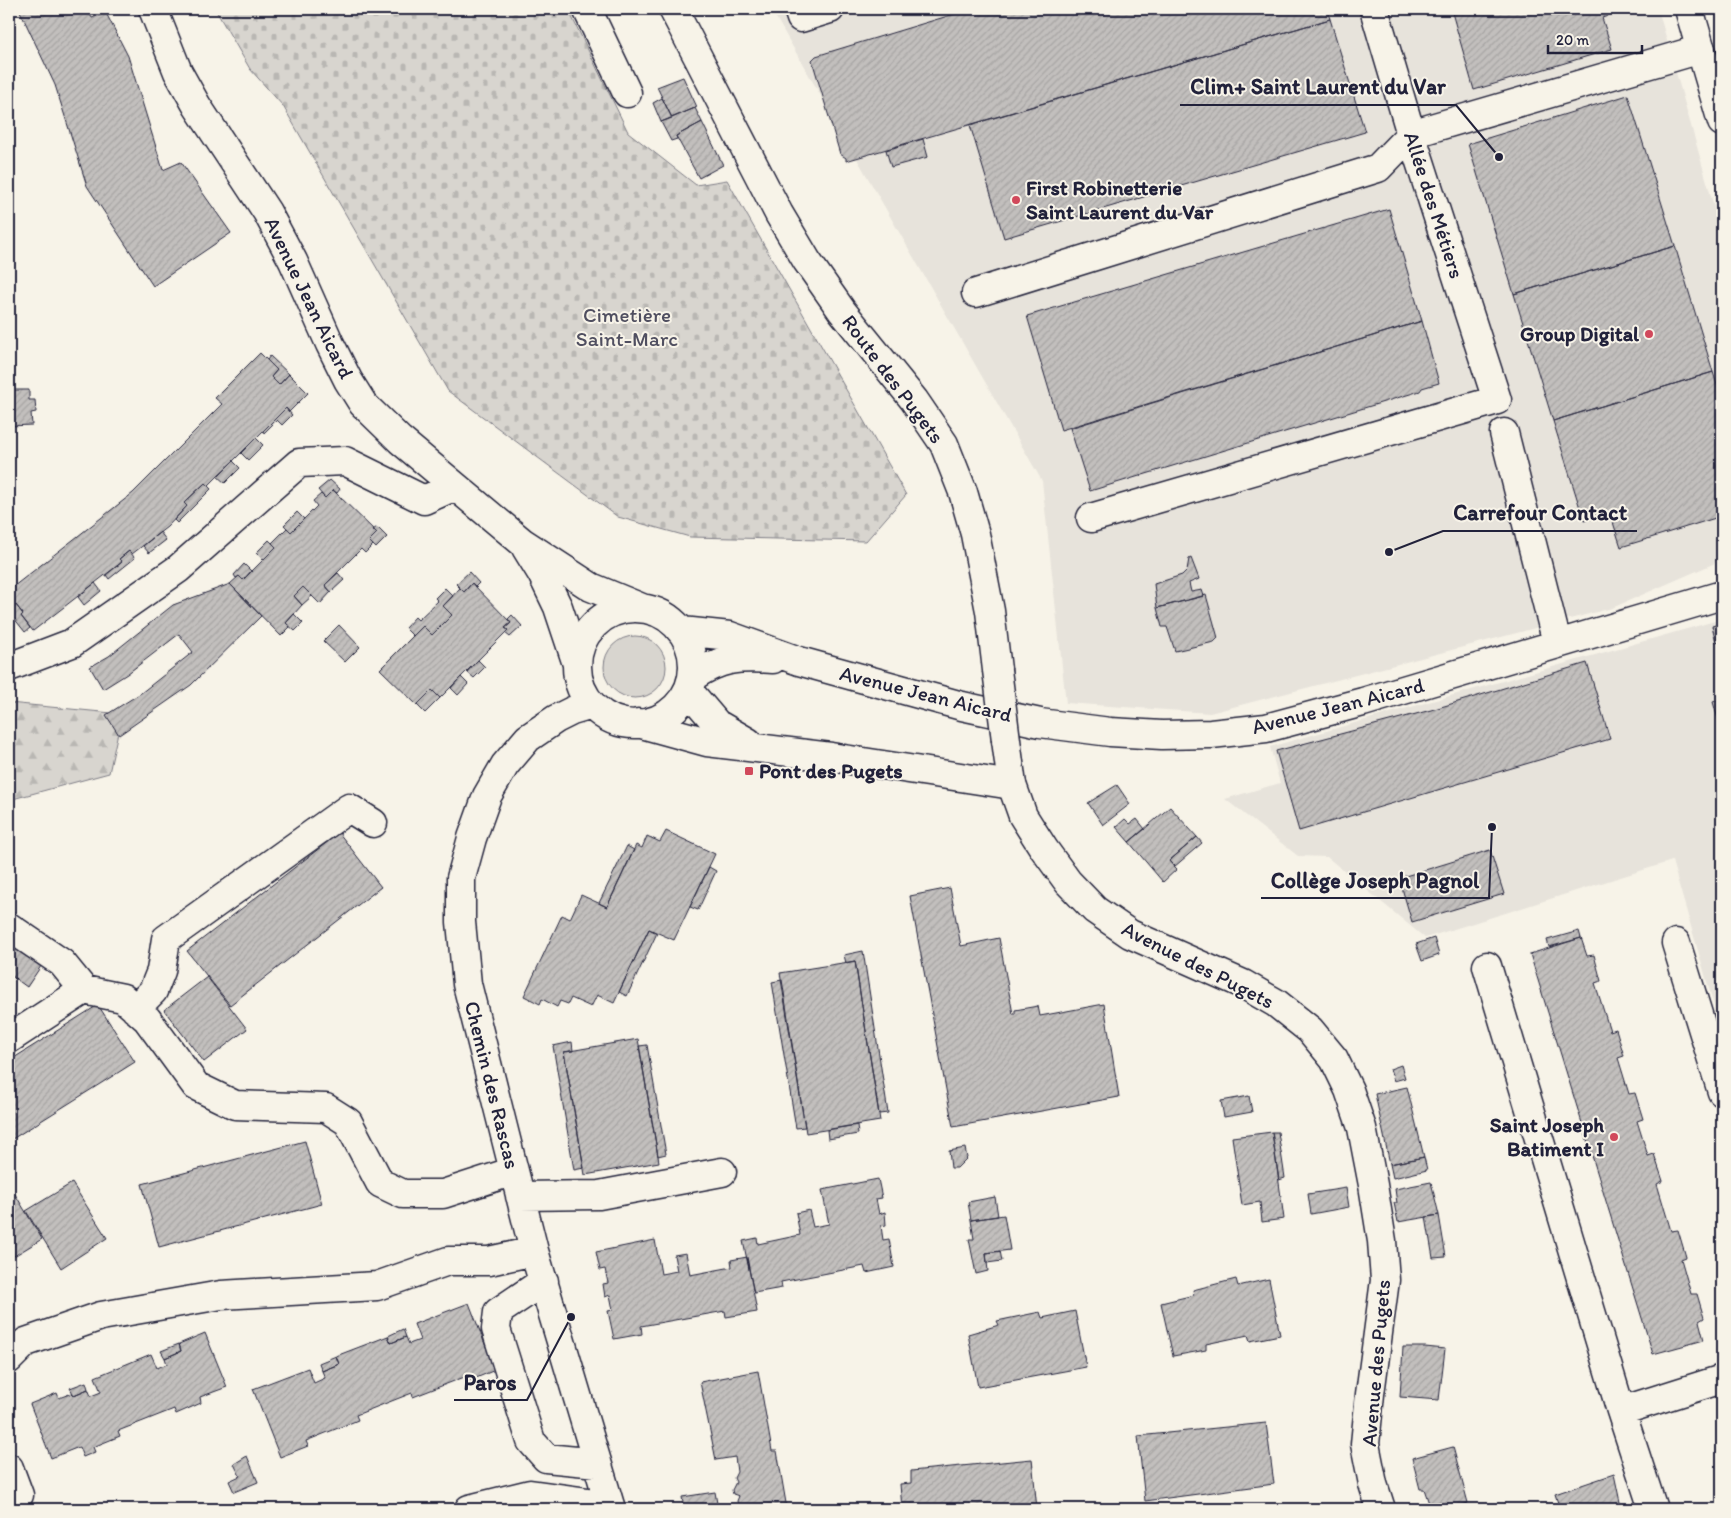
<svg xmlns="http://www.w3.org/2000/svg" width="1731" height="1518" font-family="Itim,sans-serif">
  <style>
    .built { fill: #e7e3db }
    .grass { fill: #d8d5cf; stroke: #7d7c85 }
    .forest { fill: url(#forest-firs); stroke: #7d7c85 }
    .cemetery { fill: url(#cemetery-stones); stroke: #7d7c85 }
    .building { fill: url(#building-hatch); stroke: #22223b }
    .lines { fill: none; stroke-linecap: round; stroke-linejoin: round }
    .minor-casing { stroke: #22223b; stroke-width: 31 }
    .major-casing { stroke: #22223b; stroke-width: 31 }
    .minor { stroke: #f7f3e8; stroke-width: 28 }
    .major { stroke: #f7f3e8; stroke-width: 28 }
    .major-bridge-casing { stroke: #22223b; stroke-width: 31; stroke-linecap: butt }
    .major-bridge { stroke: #f7f3e8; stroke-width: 28 }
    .poi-dot { fill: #d1495b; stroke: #f7f3e8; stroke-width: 2 }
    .labels { text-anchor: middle; stroke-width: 4; stroke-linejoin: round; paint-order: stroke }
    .poi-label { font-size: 21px; font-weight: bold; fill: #22223b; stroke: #f7f3e8; text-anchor: start }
    .street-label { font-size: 21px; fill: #22223b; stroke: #f7f3e8 }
    .park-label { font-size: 21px; fill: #504f60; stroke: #f7f3e8 }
    .leader { fill: none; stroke: #22223b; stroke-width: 2 }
    .callout-dot { fill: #22223b; stroke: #f7f3e8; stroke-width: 2 }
    .callout-label { font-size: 22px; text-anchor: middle; font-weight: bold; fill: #22223b; stroke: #f7f3e8; stroke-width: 4; stroke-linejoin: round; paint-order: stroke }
  </style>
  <defs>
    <pattern id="forest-firs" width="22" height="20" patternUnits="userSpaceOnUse" patternTransform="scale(1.25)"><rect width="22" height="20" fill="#d8d5cf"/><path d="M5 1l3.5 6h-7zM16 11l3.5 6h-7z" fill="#b9b7b3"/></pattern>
    <pattern id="cemetery-stones" width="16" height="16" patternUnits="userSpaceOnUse" patternTransform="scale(1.25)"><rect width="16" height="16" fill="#d8d5cf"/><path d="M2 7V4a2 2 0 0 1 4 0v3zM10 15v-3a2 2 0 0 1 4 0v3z" fill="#b9b7b3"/></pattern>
    <pattern id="building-hatch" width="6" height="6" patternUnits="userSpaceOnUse" patternTransform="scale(1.25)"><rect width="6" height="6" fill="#c2bfbd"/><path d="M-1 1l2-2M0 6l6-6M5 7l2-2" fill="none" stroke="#a6a4a3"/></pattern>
  </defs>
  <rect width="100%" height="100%" fill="#f7f3e8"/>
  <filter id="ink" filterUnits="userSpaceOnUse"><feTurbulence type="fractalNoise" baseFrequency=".02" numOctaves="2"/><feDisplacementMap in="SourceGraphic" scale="10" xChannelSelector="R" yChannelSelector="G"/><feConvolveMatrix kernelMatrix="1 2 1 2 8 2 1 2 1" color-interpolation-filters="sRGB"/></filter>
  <g filter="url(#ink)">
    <path class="built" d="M771,9h887l64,226v325l-110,48 -402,105 -144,-10 -24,-222z
      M1722,619v414l-50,-172 -247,77 -98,-81 -29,-1 -73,-57 55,-16 -10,-36z"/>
    <path class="grass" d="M604 667a31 31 0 1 1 62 0a31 31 0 1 1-62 0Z"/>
    <path class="forest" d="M9,703l113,11 -13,59 -100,27z"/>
    <path class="cemetery" d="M215,9h353l60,123 68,53 31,-5 179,315 -40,46 -176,-4 -72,-20 -170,-126 -165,-285 -33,-37z"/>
    <path class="building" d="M19,9h68l5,9 14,-5 22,43 35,114 18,-8 50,71 -78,53 -66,-100 -32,-101z
      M971,9h356l3,10 -484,142v-3l-6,-4 -28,-94 4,-4z
      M1451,9h155l2,7 -6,2 10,31 -138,41z
      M1330,19l35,113 -361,106 -34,-113z
      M683,77l14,30 -25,11 -15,-31z
      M1628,95l47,151 -161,48 -46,-150z
      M662,98l10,20 -11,4 -8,-19z
      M695,108l7,14 -26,14 1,3 -6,2 -10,-19z
      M702,122l21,43 -24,13 -23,-42z
      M923,139l5,18 -37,10 -5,-17z
      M1389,209l33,112 -361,109 -34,-114z
      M1675,246l38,126 -160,49 -39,-127z
      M1422,321l17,62 -17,5 -2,3 -330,100 -20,-63z
      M260,353l17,17 -6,7 8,8 10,-11 19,19 -19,19 -3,-4 -78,78 -3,-3 -21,20 3,3 -20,21 -35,27 -3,-3 -10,8 3,3 -89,69 -12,-15 2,-2 -7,-9 -2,2 -5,-6v-11l124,-97 89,-89 -7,-6z
      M270,356l19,18 -10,11 -8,-8 6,-7 -10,-10z
      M1713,372l9,29v115l-101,31 -11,-34 -26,8 -31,-100z
      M9,390h20v10h6l1,12 -5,1 1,12 -23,1z
      M286,408l6,7 -10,10 -5,-5 -13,13 -1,-2z
      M256,438l7,7 -15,15 -7,-7z
      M233,461l7,7 -15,15 -8,-7z
      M330,480l10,9 -3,4 -4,-3 -8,8 -7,-8z
      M205,483l6,6 -34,34 -3,-3 13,-14 -3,-3z
      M333,490l44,43 -8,8 4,4 -8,8 -4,-4 -36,36 6,7 -11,12 -17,-17 -9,9 8,9 -16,18 4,4 -9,9 -51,-52 9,-8 4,4 33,-33 -4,-4 15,-15 4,4 26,-26 -4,-5 8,-7 4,4z
      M297,512l7,7 -13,13 -7,-7z
      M377,527l10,10 -11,11 -7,-7 8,-8 -4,-3z
      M160,532l6,8 -17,13 -6,-7z
      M269,540l7,7 -13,13 -7,-7z
      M129,551l6,7 -26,21 -3,-4 16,-13 -3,-3z
      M1191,558l8,21 -10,4 2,9 11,-2 2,6 -47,12 -3,-24 28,-9 5,-5 2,-11z
      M244,564l7,7 -8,9 -4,-4 -3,2 -2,-3z
      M469,572l10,11 -4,4 -3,-4 -8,9 -8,-8z
      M338,573l6,7 -13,12 -6,-7z
      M95,583l6,8 -17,14 -6,-8z
      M472,583l39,40 -6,5 3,2 -68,68 -8,-8 -15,15 -37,-36 43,-43 9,9 20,-20 -9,-9 17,-18 4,4z
      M230,584l31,32 -70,69 -72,50 -13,-20 35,-22 52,-41 -14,-18 -52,40 -24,15 -13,-22 19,-11 64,-51z
      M303,587l9,9 -10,9 -8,-9z
      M445,588l8,8 -10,10 9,9 -20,20 -9,-9 -10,10 -8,-8 10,-11 3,3 20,-19 -3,-3z
      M1206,595l12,43 -4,4 -39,9 -8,-24h-5l-5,-19z
      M16,605l7,9 -2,2 9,12 -5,4 -16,-20z
      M294,614l9,9 -8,8 -9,-8z
      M512,615l10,11 -12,11 -5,-4 3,-3 -3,-2 6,-5 -3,-4z
      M1722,623v17l-6,2 -4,-16z
      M339,625l21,22 -15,15 -22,-21z
      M478,660l7,7 -11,11 -7,-6z
      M1587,663l23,76 -311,92 -23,-80 155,-41z
      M461,677l7,7 -10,11 -7,-7z
      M432,690l8,8 -15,15 -8,-8z
      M1722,699v34l-9,-31z
      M1117,785l13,19 -27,21 -15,-22z
      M1170,807l27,30 -28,24 8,8 -14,13 -34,-40z
      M1125,819l5,5 7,-5 8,10 -16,13 -13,-15z
      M666,831l49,23 -41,86 -25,-11 -35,74 -17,-8 -6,12 -20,-9 -3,6 -8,-3 -3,6 -15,-8 -2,5 -16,-8 38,-81 8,4 11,-24 26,12 29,-62 6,3 5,-12 13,6z
      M339,833l42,54 -151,118 -43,-54z
      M1197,837l5,6 -28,24 -5,-6z
      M627,846l7,4 -27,57 -8,-4z
      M1490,850l14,44 -92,28 -13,-44z
      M709,867l7,4 -18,39 -8,-3z
      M950,888l11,58 38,-8 14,76h2v-4l23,-4 2,10 64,-12 15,93 -166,30 -43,-231z
      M649,929l8,4 -30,63 -8,-4z
      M1579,931l2,7 -32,9 -2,-7z
      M1434,938l5,17 -17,6 -6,-17z
      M1581,938l6,18 7,-1 7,26 -6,2 15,48 6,-2 8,27 -6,2 11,36 6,-1 8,26 -6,2 11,35 6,-2 9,27 -6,3 14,47 7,-1 8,27 -5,2 10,35h6l7,24 -5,3 5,19 -51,14 -123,-400z
      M9,944l32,22 -14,21 -18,-13z
      M863,951l25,162 -9,1 -24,-153 -9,2 -2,-8z
      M855,961l25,160 -74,12 -26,-160z
      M207,977l40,52 -43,33 -40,-52z
      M782,980l23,147 -9,1 -24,-146z
      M98,1005l37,57 -126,79v-80z
      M638,1039l21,123 -74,13 -21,-123z
      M572,1042l1,9 -9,1 20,116 -10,2 -21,-124z
      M647,1045l19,109 -8,2 -19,-110z
      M1401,1065l4,13 -11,3 -4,-12z
      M1407,1087l17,70 -34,7 -15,-70z
      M1249,1096l3,16 -28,5 -3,-16z
      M857,1125l1,9 -30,5 -1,-9z
      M1272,1132h6l7,46 -6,2z
      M1272,1132l12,87 -22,3 -2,-20 -18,3 -10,-68z
      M305,1141l17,63 -163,43 -17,-63z
      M965,1148l2,10 -10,10h-6l-2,-17z
      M1424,1157l3,13 -34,8 -3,-14z
      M878,1179l4,19 -6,1 3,15 6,-2 1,13 -5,1 2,14 6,-1 5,28 -28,6 -2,-7 -83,16 1,6 -28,5 -11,-52 14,-3 1,6 42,-9 -4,-22 13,-3 4,17 16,-3 -7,-34z
      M1431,1182l8,33 -41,7 -4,-19h3l-2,-14z
      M72,1183l35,55 -46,30 -35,-57z
      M9,1184l33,55 -33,20z
      M1346,1188l3,19 -38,7 -3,-20z
      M995,1197l3,19 -27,4 -3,-18z
      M1004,1215l6,35 -24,3 2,18 -12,3 -7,-35h5l-3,-19z
      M1439,1215l7,42 -13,1 -7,-41z
      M655,1240l6,34 16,-3 -3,-16 12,-2 4,22 42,-8 -1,-7 16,-3 10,55 -31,5 -1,-6 -84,15 1,8 -28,5 -6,-28 5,-1 -3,-15 -5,2 -2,-13 5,-1 -3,-14 -5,1 -4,-18z
      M1000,1251l2,10 -15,2 -1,-10z
      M1236,1279l2,7 31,-7 11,56 -30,6 -2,-6 -42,9v6l-33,6 -12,-53 33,-8 -1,-5z
      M469,1303l26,67 -26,11 -2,-5 -54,21 -1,-4 -56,22 2,5 -52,21 2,5 -28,11 -27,-68 55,-21 6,15 11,-5 -3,-7 17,-7 -3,-8 52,-20 3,7 15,-6 3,7 11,-4 -6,-16z
      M1075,1311l11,56 -108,20 -10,-53 31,-9 -2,-4 43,-9 2,6z
      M403,1329l3,8 -15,6 -3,-7z
      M205,1333l22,54 -27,10 1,6 -25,11 -2,-5 -56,22 2,5 -27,11 2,5 -12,5 -4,-10 -28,11 -21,-54 27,-11 2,5 13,-5 2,2 14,-6 3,7 10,-4 -6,-15 56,-23 6,14 10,-4 -2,-6 16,-7 -2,-7z
      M179,1344l2,7 -16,7 -4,-7z
      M1403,1347h22l20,2 -6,51 -39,-3z
      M336,1356l3,8 -17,7 -3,-8z
      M758,1371l14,80h5l10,58h-49h1l-2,-8 2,-5 -6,-2 -1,-4 4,-8 -2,-4 3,-6 -2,-15 -19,3 -16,-78z
      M86,1382l2,7 -14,6 -4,-7z
      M1266,1423l8,61 -129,17 -7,-65z
      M1453,1447l15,56 -19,6h-18l-7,-20h-4l-8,-31z
      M247,1456l11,26 -24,10 -5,-11 11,-5 -6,-12z
      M1032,1459l5,50h-135l-2,-25 11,-1v-12z
      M1614,1474l7,33 7,-1 1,3h-69l-5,-15z
      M715,1492l3,17h-34l-2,-12z"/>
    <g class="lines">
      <g class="minor-casing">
        <path id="minor" d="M153,9l25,63 19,34 70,106 26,49 37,83 18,36 15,24 37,36 122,102 69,45 51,21
          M587,9l40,84
          M798,9l3,9 29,-9
          M976,293l402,-125 33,-34 290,-85
          M1504,433l53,210
          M1091,518l406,-118 -86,-266 -37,-125
          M526,548l16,26 16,33 19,57
          M577 666a58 58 0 1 1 116 0a58 58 0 1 1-116 0Z
          M682,631l48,5 69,25 163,45 78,17 70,9 52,3 49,-1 55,-6 97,-26 359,-107
          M9,667l63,-24 106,-74 121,-106 46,-2 79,39 31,-14
          M692,677c30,-20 46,-20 81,-18
          M688,690l29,34 31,18
          M592,705l-20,6 -16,8 -28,19 -23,27 -18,31 -15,42 -11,40v44l6,62 47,187 20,80 77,258
          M638,723l69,19 124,15 181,28
          M9,927l53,36 22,27
          M1676,943l46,149
          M1487,966l134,445
          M135,1009l18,-18 8,-20 5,-32 183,-131 24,15
          M9,1039l75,-49 39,8 24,21 49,67 39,19 91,3 22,14 32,61 23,11h40l71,-23
          M520,1196l79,-1 123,-23
          M544,1281l-46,31 -2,17 35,112 15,17 51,5
          M9,1359l17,-17 75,-26 120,-21 156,-9 71,-25h41l45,-10
          M9,1468l10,27
          M469,1509l61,-15 80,11
          M1653,1509l-32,-98 101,-32"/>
      </g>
      <g class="major-casing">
        <path id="major" d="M673,9l106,205 28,47 35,50 72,89 30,44 19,48 12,42 15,77 7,59
          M1689,9l33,113
          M1006,740l6,45 11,31 21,33 24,33 27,28 35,24 113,50 33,19 34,27 24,29 15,31 13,38 11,57 9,56 3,39 -15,114 -5,50 8,40 8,25"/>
      </g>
      <use href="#minor" class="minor"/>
      <use href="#major" class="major"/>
      <g class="major-bridge-casing">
        <path id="major-bridge" d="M997,670l9,70"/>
      </g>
      <use href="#major-bridge" class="major-bridge"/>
    </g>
  </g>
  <g class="poi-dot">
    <circle cx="1016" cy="200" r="5"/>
    <circle cx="1649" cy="334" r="5"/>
    <rect x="744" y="766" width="10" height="10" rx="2.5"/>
    <circle cx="1614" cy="1137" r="5"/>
  </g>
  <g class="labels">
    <g class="poi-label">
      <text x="1026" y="195">First Robinetterie<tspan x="1026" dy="24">Saint Laurent du Var</tspan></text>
      <text x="1639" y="341" text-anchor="end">Group Digital</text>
      <text x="759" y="778">Pont des Pugets</text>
      <text x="1604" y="1132" text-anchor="end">Saint Joseph<tspan x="1604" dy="24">Batiment I</tspan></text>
    </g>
    <g class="street-label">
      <text transform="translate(1434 205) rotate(72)" y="7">Allée des Métiers</text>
      <text transform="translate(309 298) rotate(64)" y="7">Avenue Jean Aicard</text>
      <text transform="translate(893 379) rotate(53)" y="7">Route des Pugets</text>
      <text transform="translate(926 694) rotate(14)" y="7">Avenue Jean Aicard</text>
      <text transform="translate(1338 706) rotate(-14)" y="7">Avenue Jean Aicard</text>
      <text transform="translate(1198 965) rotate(27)" y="7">Avenue des Pugets</text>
      <text transform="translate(492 1085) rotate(76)" y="7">Chemin des Rascas</text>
      <text transform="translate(1376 1363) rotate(-85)" y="7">Avenue des Pugets</text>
    </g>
    <g class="park-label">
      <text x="627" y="322">Cimetière<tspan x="627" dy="24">Saint-Marc</tspan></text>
    </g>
  </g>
  <path class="leader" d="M1499 157L1456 105H1180M1389 552L1443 531H1637M1492 827L1489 898H1261M571 1317L527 1400H454"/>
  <g class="callout-dot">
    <circle cx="1499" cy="157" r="5"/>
    <circle cx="1389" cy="552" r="5"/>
    <circle cx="1492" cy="827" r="5"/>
    <circle cx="571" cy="1317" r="5"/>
  </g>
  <g class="callout-label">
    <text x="1318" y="94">Clim+ Saint Laurent du Var</text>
    <text x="1540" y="520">Carrefour Contact</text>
    <text x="1375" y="888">Collège Joseph Pagnol</text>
    <text x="490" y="1390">Paros</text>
  </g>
  <rect width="1731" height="1518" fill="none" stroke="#f7f3e8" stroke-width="30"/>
  <rect x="15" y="15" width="1701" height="1488" fill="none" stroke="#22223b" stroke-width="2" filter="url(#ink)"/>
  <path d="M1548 45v8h94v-8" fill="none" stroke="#22223b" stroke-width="2.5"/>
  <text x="1556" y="45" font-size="15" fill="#22223b" stroke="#f7f3e8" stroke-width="4" paint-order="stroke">20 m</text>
</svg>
